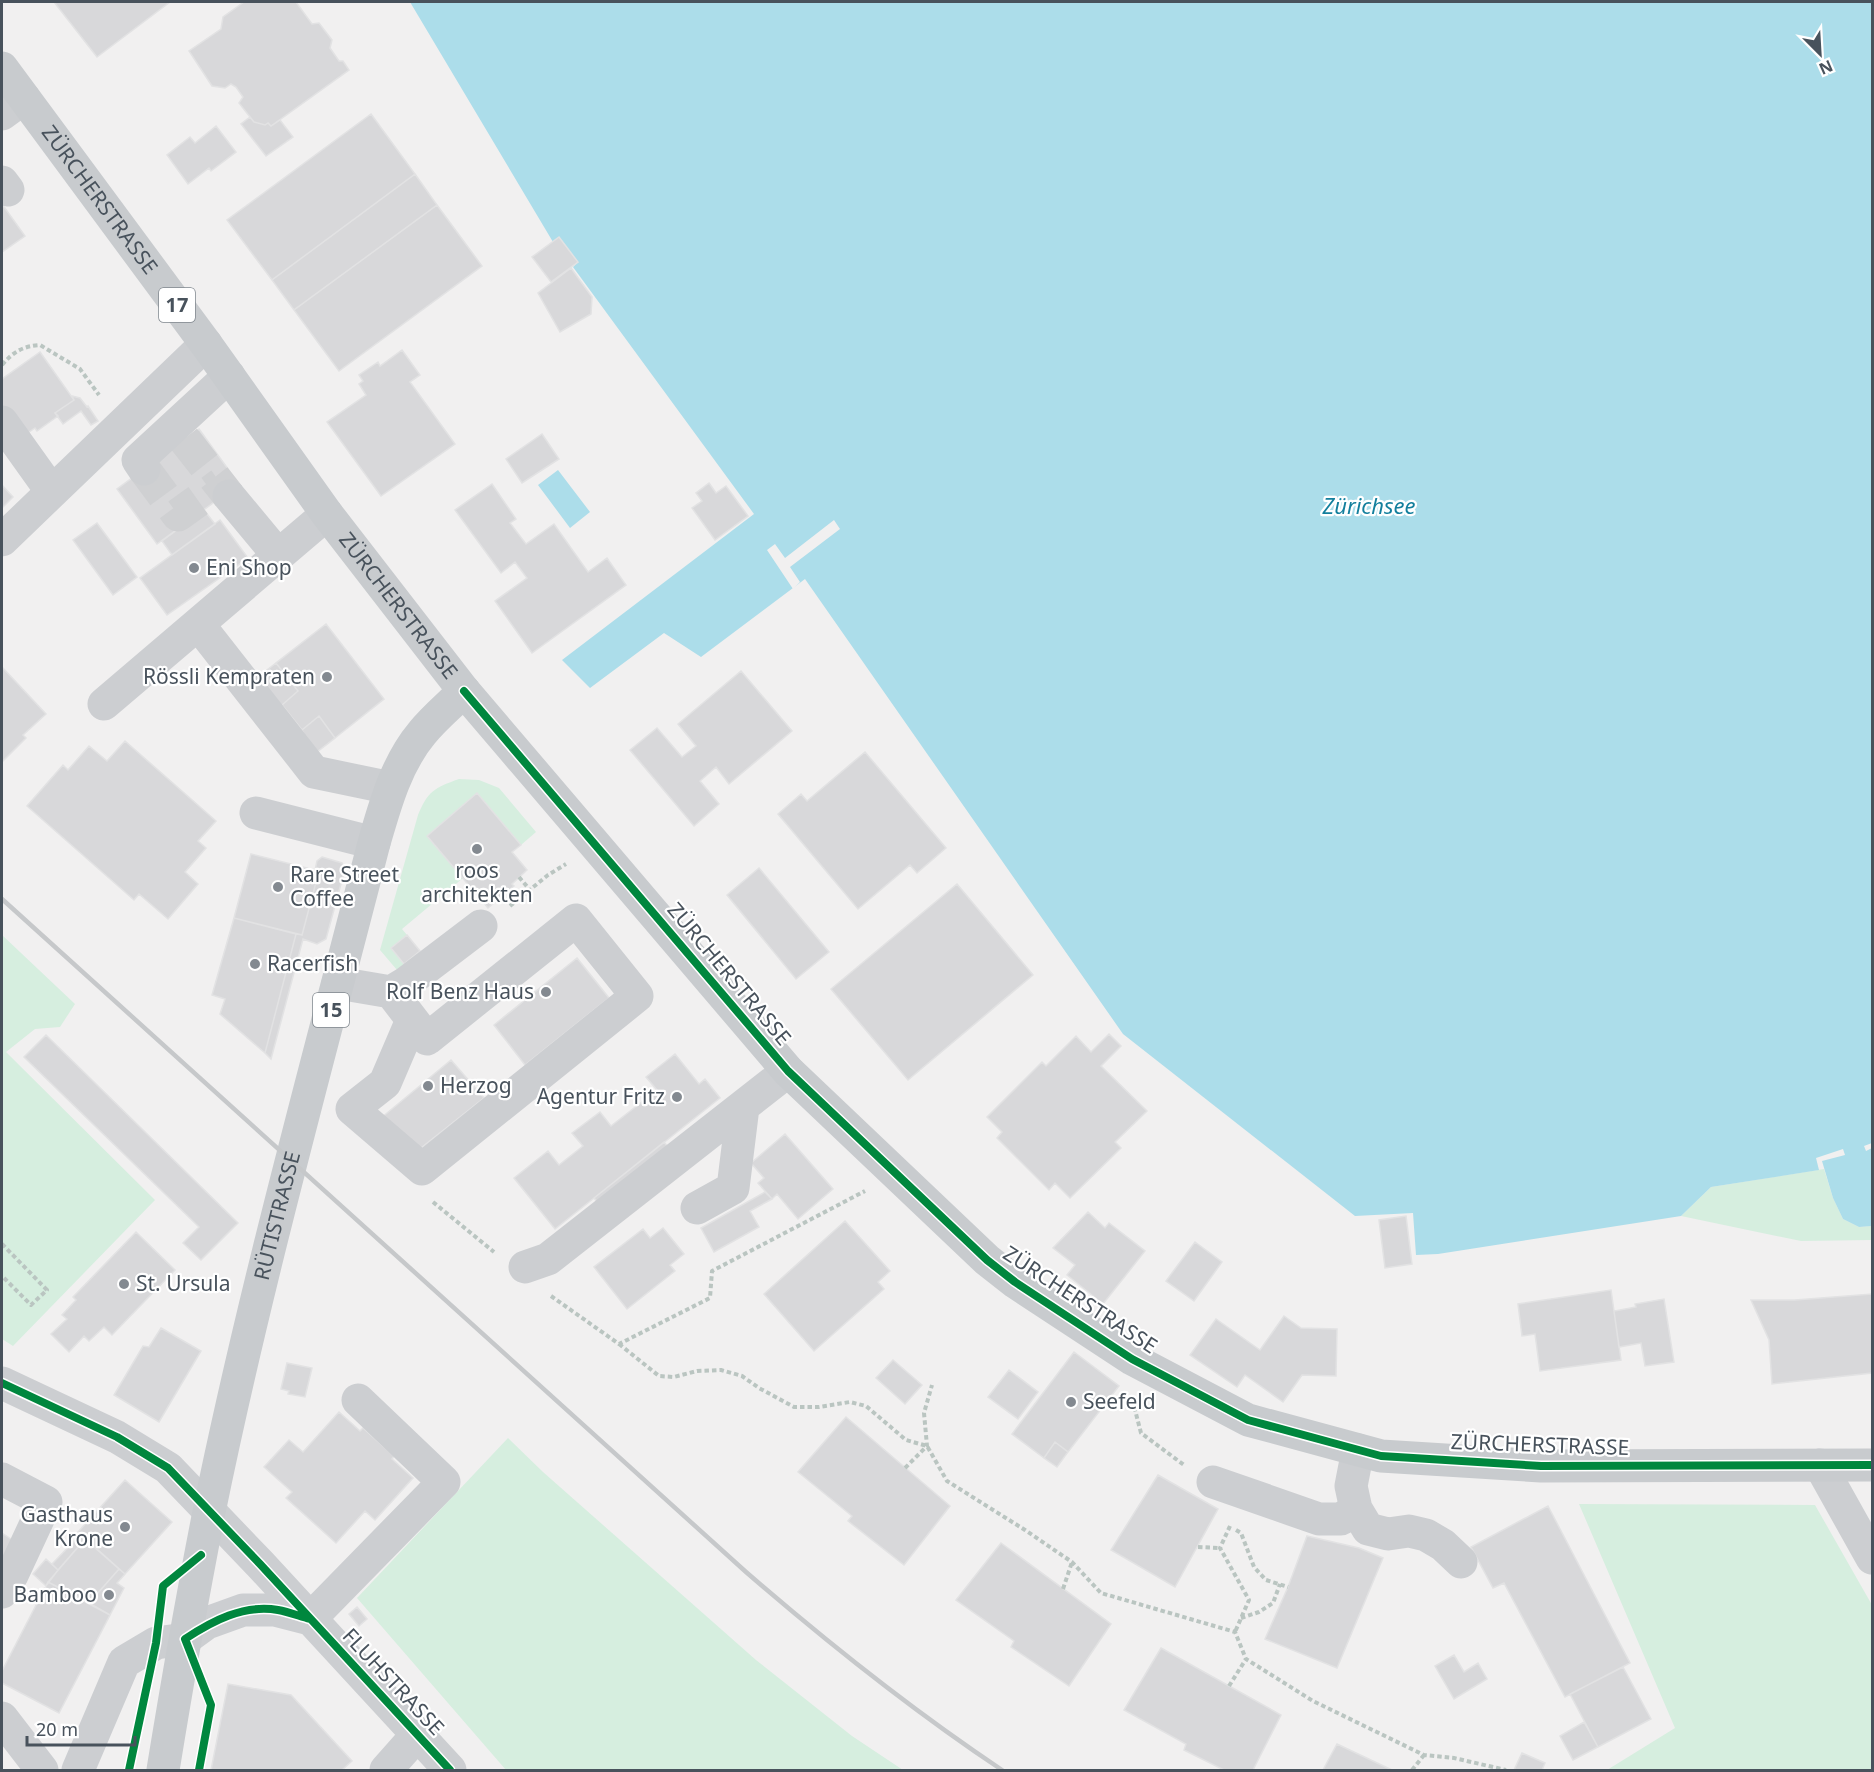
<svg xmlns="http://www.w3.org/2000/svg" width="1874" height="1772" font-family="'Noto Sans',sans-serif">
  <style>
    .green { fill: #d6eedf }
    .water { fill: #acddea }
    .pier { fill: #f1f0f0 }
    .building { fill: #d8d8da; stroke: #e2e2e3; stroke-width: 1.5 }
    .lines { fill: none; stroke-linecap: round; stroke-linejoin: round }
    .minor-tunnel { stroke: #cfd0d2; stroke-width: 33; stroke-dasharray: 33 16; stroke-linecap: butt }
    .path { stroke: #bac5c1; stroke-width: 4; stroke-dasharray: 4.5 3; stroke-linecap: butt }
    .minor { stroke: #ccced1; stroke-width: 33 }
    .major { stroke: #c8cbce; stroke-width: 33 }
    .rail { stroke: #c6c8ca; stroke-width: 4.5 }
    .cycleway-casing { stroke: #fff; stroke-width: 11 }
    .cycleway { stroke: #00873e; stroke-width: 8 }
    .poi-dot { fill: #838990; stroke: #fff; stroke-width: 2 }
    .labels { text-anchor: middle; stroke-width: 4.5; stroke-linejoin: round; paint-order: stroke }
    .shield { fill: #fff; stroke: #7f868d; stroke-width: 1.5 }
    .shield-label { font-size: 20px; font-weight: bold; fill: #48525c }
    .street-label { font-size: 21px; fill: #48525c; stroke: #fff }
    .poi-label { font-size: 21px; fill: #48525c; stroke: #fff; text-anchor: start }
    .water-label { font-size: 22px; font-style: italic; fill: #137f9d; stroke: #fff }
  </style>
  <rect width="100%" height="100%" fill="#f1f0f0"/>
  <path class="green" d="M459,779l20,1 20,8 37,44 -15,13 -44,-51 -14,84 -61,51 5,6 -16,13 13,16 -7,6 -17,-20 38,-135c10,-24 16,-27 41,-36z
    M2,935l73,69 -15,23 -25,2 -29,23 149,148 -142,146 -11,-7z
    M1824,1169l9,29 10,21 16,8 13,-1v14l-71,1 -120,-25 30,-29z
    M508,1438l35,34 213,188 96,76 51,34h-397l-149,-172z
    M1579,1504l236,1 57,100v165h-265l68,-42z"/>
  <path class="water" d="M410,2h1462v1141l-8,3 2,5 6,-3v78l-13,1 -16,-8 -10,-21 -11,-37 23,-6 -2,-6 -27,9 3,12 -108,17 -30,29 -243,38 -22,1 -3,-42 -58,3 -232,-182 -318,-455 -104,78 -37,-24 -74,55 -28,-28 192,-146 -181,-247 5,-5 -19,-24 -6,4z
    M558,470l32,42 -20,16 -32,-43z"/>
  <path class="pier" d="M834,520l6,9 -50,38 10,15 -7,7 -26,-39 8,-6 10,14z"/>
  <path class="building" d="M54,2h116l-73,55z
    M244,2h52l16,22 7,-1 13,17 -2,8 9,13h4l6,9 -78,56 -3,-3 -3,2 -11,-3 -15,-19 4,-6 -7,-10 -5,-3 -6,4 -13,-2 -23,-35 32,-22 2,-12z
    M371,114l44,60 -143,106 -45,-60z
    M250,117l4,5 11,3 3,-2 3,3 9,-6 13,17 -27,19 -25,-32z
    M216,126l20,26 -25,19 -2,-3 -21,16 -21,-29 23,-18 5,6z
    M415,174l22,31 -143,105 -22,-30z
    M2,204l23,32 -23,16z
    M437,205l45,61 -143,105 -45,-61z
    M559,237l19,25 -27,20 -19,-25z
    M571,268l21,29 -1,17 -31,18 -22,-39z
    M402,350l18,25 -10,7 45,62 -74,52 -54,-74 39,-27 -7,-11 4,-3 -4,-6 19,-13 2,4z
    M40,352l34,48 -19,13 3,3 -21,15 -2,-3 -9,6 -24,-21v-34z
    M72,396l8,2 7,9 1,-1 10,15 -7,4 -10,-14 -18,13 -8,-11 19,-13z
    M199,429l40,55 -82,60 -40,-55z
    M542,434l17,25 -37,24 -16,-24z
    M709,483l7,10 10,-7 22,30 -33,24 -23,-32 10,-7 -6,-8z
    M492,484l24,35 -6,4 16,21 28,-20 34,48 19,-14 19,27 -94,68 -37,-52 32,-23 -12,-16 -14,11 -46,-63z
    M2,485l11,12 -11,11z
    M204,510l11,14 -43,31 -10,-14z
    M220,520l28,38 -81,57 -27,-37z
    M97,523l40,54 -24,18 -40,-55z
    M326,624l58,75 -49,39 -16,-22 -17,14 -20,-25 16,-14 -22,-28z
    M276,663l22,28 -16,14 3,4 -5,4 -26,-33z
    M2,667l44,47 -23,21 3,3 -24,24z
    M741,671l51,60 -63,53 -13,-17 -16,14 19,23 -25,22 -64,-76 27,-22 25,29 14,-11 -18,-22z
    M319,716l16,22 -22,17 -11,-25z
    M125,741l91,80 -18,20 8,7 -21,24 13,12 -30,35 -29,-25 -5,6 -107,-94 36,-41 5,5 21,-24 18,15z
    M865,752l81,96 -29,25 -7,-8 -52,44 -80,-95 23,-20 6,7z
    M477,793l44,52 -9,7 15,18 -15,14 2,2 -26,22 -61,-72z
    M251,854l68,17 -17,64 -68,-17z
    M322,857l20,6 3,6 -19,70 -9,5 -14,-5 -32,120 -6,-6 31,-119 6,1 17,-64 -4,-1 2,-9z
    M759,868l70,84 -33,27 -69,-84z
    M957,884l76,91 -125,105 -77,-91z
    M234,918l62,16 -31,119 -45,-39 5,-15 -13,-4z
    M407,935l13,16 -16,13 -13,-16z
    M577,958l32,40 -84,67 -31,-40z
    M1109,1034l12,12 -20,20 46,45 -32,31 6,6 -51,50 -15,-15 -6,7 -52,-52 5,-6 -15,-15 55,-55 4,4 30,-30 15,16z
    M46,1035l192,188 -37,37 -18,-17 16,-16 -175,-170z
    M675,1054l24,30 6,-5 15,19 -165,131 -41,-51 34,-27 11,14 24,-19 -11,-13 28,-21 11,14 46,-36 -11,-13z
    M451,1060l33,38 -72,57 -31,-37z
    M785,1134l48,55 -35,30 -21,-25 -5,5 -14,-16 6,-5 -13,-15z
    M664,1142l10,13 -70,55 -10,-12z
    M765,1192l7,7 -22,12 9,16 -45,25 -13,-24z
    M1088,1212l17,16 4,-5 36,28 -42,53 -36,-29 8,-10 -22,-17z
    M1406,1216l6,48 -27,4 -6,-48z
    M845,1221l45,50 -12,11 6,7 -70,62 -50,-57z
    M663,1228l21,26 -14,11 5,6 -48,38 -33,-42 49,-38 7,9z
    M136,1232l39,38 -63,65 -8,-8 -15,14 -5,-5 -15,16 -18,-18 16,-15 -5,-4 14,-15 -3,-3z
    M1195,1242l27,20 -28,39 -28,-20z
    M1611,1290l10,70 -81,11 -5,-37 -13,2 -4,-32z
    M1872,1294v79l-100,11 -3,-44 -18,-40h44z
    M1664,1299l10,63 -29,4 -4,-23 -22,4 -5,-36 22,-4 -1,-3z
    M1284,1316l17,12 36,1 -1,47 -34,-1 -19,27 -38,-27 -8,12 -47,-32 26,-36 44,31z
    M161,1328l40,23 -42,71 -45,-27 29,-49 6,1z
    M1074,1352l45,34 -51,66 -13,-10 -11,16 -32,-24z
    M893,1360l29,25 -17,19 -29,-26z
    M287,1363l25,5 -7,29 -17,-3 1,-3 -8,-2z
    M1009,1370l29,22 -20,27 -30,-22z
    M339,1412l21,19 3,-3 31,28 -2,3 21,19 -38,42 -10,-9 -29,32 -50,-45 6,-6 -28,-25 25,-27 14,12z
    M846,1417l104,89 -46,59 -56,-44 4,-5 -54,-44z
    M1055,1442l13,10 -11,15 -13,-9z
    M1158,1475l60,34 -43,78 -64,-37z
    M125,1480l47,42 -47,52 -47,-42z
    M1548,1506l82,157 -65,34 -61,-114 -11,5 -22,-41z
    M2,1533l15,10 -15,25z
    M80,1535l5,4 -27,31 -6,-6z
    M1307,1536l52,12 24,10 -46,110 -72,-29 23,-52z
    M85,1539l34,30 -30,34 -41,-21z
    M1001,1543l110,81 -42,62 -58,-39 3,-6 -58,-41z
    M46,1559l12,11 -12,16 -13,-12z
    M119,1569l6,5 -8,9 7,5 -14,27 -21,-12z
    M48,1582l62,33 -51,98 -57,-30v-12z
    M357,1607l10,12 -8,7 -10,-12z
    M1161,1648l120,67 -28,55h-29l-40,-20 2,-6 -62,-34z
    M1454,1655l10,17 14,-9 9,16 -33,20 -19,-33z
    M1623,1667l28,52 -53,28 -28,-53z
    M228,1684l63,11 61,66 -10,9h-131z
    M1584,1722l14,25 -25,13 -13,-24z
    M1337,1744l55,26h-69z
    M1522,1753l23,10 -3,7h-28z"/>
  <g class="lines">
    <path class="minor-tunnel" d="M184,439l45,57
      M144,469l34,46 43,-31"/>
    <path class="path" d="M2,365c11,-13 21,-19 38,-20l40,24 19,26
      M519,877l11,13
      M510,906l38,-31 18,-11
      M433,1202l61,50
      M2,1244l45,46 -16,15 -29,-29
      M551,1296l68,48 91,-46 2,-27 153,-80
      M619,1344l40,32 15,1 23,-6 24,-1 21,6 17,12 35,19h25l31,-5 16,4 40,34 21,6 20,35 78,49 47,32 29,31 134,39 11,27 67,42 111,54 30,3 52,12
      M1138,1401l-4,5 7,27 43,32
      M905,1468l22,-22 -3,-33 8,-28
      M1230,1526l-10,22 29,52 -14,32
      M1236,1530l5,3 13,34 12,13 22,7
      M1198,1547l22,1
      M1063,1589l9,-27
      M1241,1618l18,-6 14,-9 7,-19
      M1229,1686l17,-27
      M1412,1770l12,-15"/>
    <path class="minor" d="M2,114l22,-16
      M2,182l6,8
      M2,422l50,70
      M144,469l-6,-9 91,-84
      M229,496l49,59
      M2,540l204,-196
      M198,624l116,148 77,16
      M104,704l223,-190
      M256,813l118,30
      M338,983l53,9 15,-9 75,-57
      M391,992l36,47 149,-119 61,76 -215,173 -70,-60 33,-26 27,-63
      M697,1208l36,-20 10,-81
      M525,1267l23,-8 240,-188
      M2,1383l115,54 51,31 92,96 190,206
      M1358,1450l-7,36 5,23 12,20 20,5 21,-3 17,4 17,10 18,17
      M1820,1465l52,93
      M2,1479l44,23 -34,73 -10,17
      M1213,1482l106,37h22l15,-10
      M310,1619l134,-137 -86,-82
      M2,1718l40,52
      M78,1770l46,-108 32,-19 29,-4 22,-16 36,-13h32l35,9
      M386,1770l31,-35"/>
    <g class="major">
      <path id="s1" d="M2,68l204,276 121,170 137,177 324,380 199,189 28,22 117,77 116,61 133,36 160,10 331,-1"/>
      <path id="s2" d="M163,1770c14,-86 29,-172 46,-258 46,-225 108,-447 165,-669 11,-38 22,-79 48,-110 12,-15 28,-28 42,-42"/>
    </g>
    <path class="rail" d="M2,899l744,673c82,71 166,138 256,198"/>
    <g class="cycleway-casing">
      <path id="cycleway" d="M464,691l324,380 199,189 28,22 117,77 116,61 133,36 160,10 331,-1
        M2,1383l115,54 51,31 92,96 190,206
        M129,1770l27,-127 7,-57 38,-31
        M199,1770l12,-65 -26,-66c27,-18 59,-35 93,-29 11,2 21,6 32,9"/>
    </g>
    <use href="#cycleway" class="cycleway"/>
  </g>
  <g class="poi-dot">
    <circle cx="194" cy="568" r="6"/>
    <circle cx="327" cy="677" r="6"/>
    <circle cx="477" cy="849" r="6"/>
    <circle cx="278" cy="887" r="6"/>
    <circle cx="255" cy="964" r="6"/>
    <circle cx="546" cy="992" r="6"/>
    <circle cx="428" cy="1086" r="6"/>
    <circle cx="677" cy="1097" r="6"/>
    <circle cx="124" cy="1284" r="6"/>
    <circle cx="1071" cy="1402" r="6"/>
    <circle cx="125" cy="1527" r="6"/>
    <circle cx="109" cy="1595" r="6"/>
  </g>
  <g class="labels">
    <g class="shield">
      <rect x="159" y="288" width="36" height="34" rx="4.5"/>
      <rect x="313" y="993" width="36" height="34" rx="4.5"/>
    </g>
    <g class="shield-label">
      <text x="177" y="312">17</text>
      <text x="331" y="1017">15</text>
    </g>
    <g class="street-label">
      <text dy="7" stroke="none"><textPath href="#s1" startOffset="164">ZÜRCHERSTRASSE</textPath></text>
      <text dy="7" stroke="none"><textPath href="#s1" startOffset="668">ZÜRCHERSTRASSE</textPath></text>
      <text transform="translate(729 974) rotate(50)" y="7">ZÜRCHERSTRASSE</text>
      <text dy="7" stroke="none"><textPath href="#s2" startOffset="566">RÜTISTRASSE</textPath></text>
      <text transform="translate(1080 1300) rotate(33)" y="7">ZÜRCHERSTRASSE</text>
      <text transform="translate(1540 1445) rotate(2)" y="7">ZÜRCHERSTRASSE</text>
      <text transform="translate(393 1682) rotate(47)" y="7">FLUHSTRASSE</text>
    </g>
    <g class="poi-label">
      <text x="206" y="575">Eni Shop</text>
      <text x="315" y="684" text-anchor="end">Rössli Kempraten</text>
      <text x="477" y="878" text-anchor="middle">roos<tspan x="477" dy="24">architekten</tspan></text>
      <text x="290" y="882">Rare Street<tspan x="290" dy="24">Coffee</tspan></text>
      <text x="267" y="971">Racerfish</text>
      <text x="534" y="999" text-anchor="end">Rolf Benz Haus</text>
      <text x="440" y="1093">Herzog</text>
      <text x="665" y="1104" text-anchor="end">Agentur Fritz</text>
      <text x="136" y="1291">St. Ursula</text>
      <text x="1083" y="1409">Seefeld</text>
      <text x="113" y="1522" text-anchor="end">Gasthaus<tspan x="113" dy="24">Krone</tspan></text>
      <text x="97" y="1602" text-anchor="end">Bamboo</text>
    </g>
    <g class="water-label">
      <text x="1369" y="514">Zürichsee</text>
    </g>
  </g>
  <rect width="1874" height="1772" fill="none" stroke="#48525c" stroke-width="6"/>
  <g transform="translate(1820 54) rotate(156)" stroke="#ffffff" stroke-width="4.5" paint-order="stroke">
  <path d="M0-4.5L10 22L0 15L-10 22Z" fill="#48525c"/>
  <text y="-9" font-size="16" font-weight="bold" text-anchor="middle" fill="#48525c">N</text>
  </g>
  <path d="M27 1736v9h108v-9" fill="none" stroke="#48525c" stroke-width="3"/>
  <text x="36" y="1736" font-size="18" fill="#48525c" stroke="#ffffff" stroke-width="4.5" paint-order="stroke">20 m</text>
</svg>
